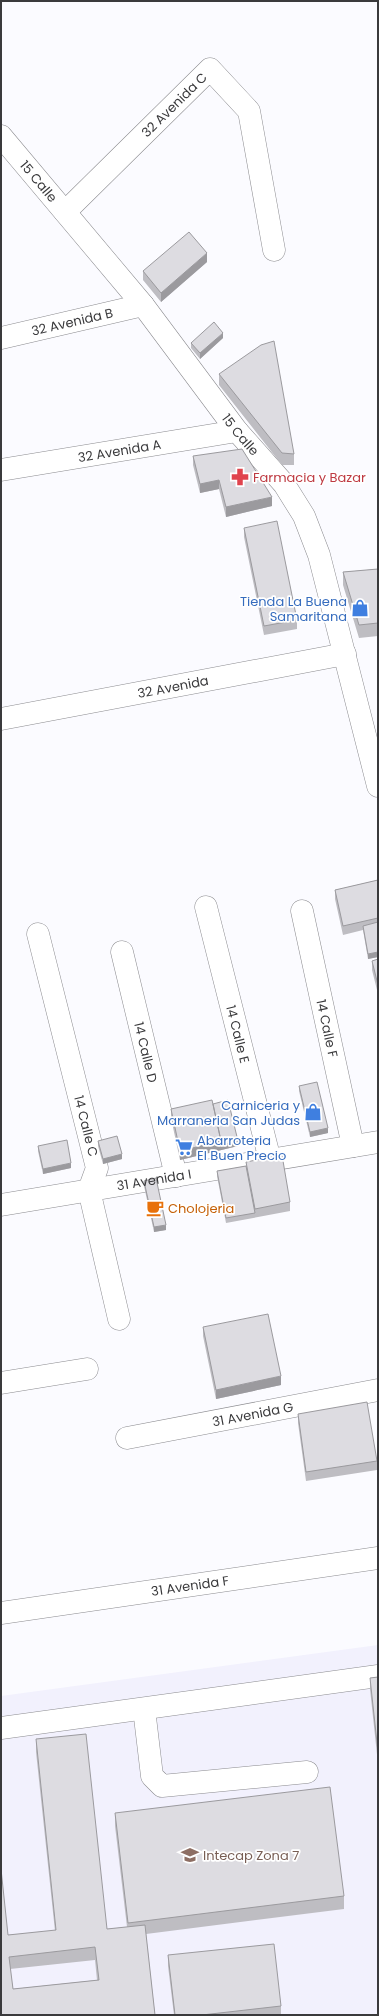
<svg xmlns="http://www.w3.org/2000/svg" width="379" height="2016" font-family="Poppins,sans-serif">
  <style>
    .built { fill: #f2f1fd }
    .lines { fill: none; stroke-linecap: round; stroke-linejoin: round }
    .minor-casing { stroke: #8b8b8f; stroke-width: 23 }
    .minor { stroke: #fff; stroke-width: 22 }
    .wall { fill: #bebdc2; fill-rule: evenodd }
    .shaded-wall { fill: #9b9a9e }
    .building { fill: #dddce1; stroke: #9b9a9e; fill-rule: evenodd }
    .labels { text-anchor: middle; stroke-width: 3.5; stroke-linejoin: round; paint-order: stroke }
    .street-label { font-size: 13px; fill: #3a3a3c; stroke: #fff }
    .health-label { font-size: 13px; fill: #be3a42; stroke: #fff; text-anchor: start }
    .shop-label { font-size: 13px; fill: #366cbe; stroke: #fff; text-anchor: end }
    .food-label { font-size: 13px; fill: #c56008; stroke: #fff; text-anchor: start }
    .education-label { font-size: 13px; fill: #785e54; stroke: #fff; text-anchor: start }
  </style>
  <rect width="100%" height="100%" fill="#fbfbff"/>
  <path class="built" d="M378,1645v370h-377v-319z"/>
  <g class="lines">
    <g class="minor-casing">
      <g id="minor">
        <path id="s1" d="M1,136l142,169 94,126 47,53 20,32 15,39 59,231"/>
        <path id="s2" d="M65,212l145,-143 39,42 25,139"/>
        <path id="s3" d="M1,338l142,-33"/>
        <path id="s4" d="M1,470l236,-39"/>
        <path id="s5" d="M1,719l344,-65"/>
        <path id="s6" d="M206,907l64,253"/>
        <path id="s7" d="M302,911l51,235"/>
        <path id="s8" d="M38,934l59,234 -8,22 30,129"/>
        <path id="s9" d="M122,952l54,224"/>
        <path id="s10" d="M1,1205l377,-63"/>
        <path d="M1,1383l86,-14"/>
        <path id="s11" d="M127,1438l251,-48"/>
        <path id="s12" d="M1,1613l377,-55"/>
        <path d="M144,1709l8,67 10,10 145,-14"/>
        <path d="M1,1728l377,-52"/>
      </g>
    </g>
    <use href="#minor" class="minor"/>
  </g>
  <path class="wall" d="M207,262l-46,40 -18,-22v-9z
    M223,338l-23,21 -9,-11v-5z
    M219,374l75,80v11h-12l-63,-80z
    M193,456l79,50 -46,11 -7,-28 -19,4 -7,-28z
    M244,528l53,92v9l-33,6 -20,-98z
    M378,569v67l-19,2 -16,-53v-13z
    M378,880v77l-10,2 -5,-29 -20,5 -8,-36v-9z
    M378,959v35l-6,-24v-9z
    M299,1086l29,47 -18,4 -11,-46z
    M213,1104l25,42 -58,14 -9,-42v-9z
    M98,1141l24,18 -19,5 -5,-18z
    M38,1146l33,22 -28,6 -5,-23z
    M246,1162l44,40v9l-64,12 -9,-47v-5l29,-5z
    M144,1181l22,49 -12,2 -10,-46z
    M203,1327l78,58 -65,14 -13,-63z
    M298,1414l79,47v9l-71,11 -8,-58z
    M378,1677v87l-8,-75v-11z
    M36,1739l71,190 20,-2 -12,-101v-13l229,83v13l-198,25 9,81h-154l7,-80 47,-4 -19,-179zM95,1960l2,20 -84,9 -3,-20z
    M168,1955l113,51v9h-107l-6,-49z"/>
  <path class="shaded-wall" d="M207,253v9l-46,40v-9z
    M223,333v5l-23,21v-6z
    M219,480v9l-19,4v-9z
    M272,497v9l-46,11v-10z
    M378,952v5l-10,2v-5z
    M328,1128v5l-18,4v-5z
    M221,1141h17v5l-58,14v-9z
    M122,1154v5l-19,5v-5z
    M71,1163v5l-28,6v-5z
    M166,1225v5l-12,2v-5z
    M281,1376v9l-65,14v-9z"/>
  <path class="building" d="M189,232l18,21 -46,40 -18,-22z
    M214,322l9,11 -23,20 -9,-10z
    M274,341l20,113 -12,-1 -63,-79 42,-29z
    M242,449l30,48 -46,10 -7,-27 -19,4 -7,-28z
    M277,521l20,99 -33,6 -20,-98z
    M378,569v54l-19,2 -16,-53z
    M378,880v38l-35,8 -8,-36z
    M378,922v30l-10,2 -5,-28z
    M378,959v26l-6,-24z
    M317,1082l11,46 -18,4 -11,-46z
    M212,1100l9,41 -41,10 -9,-42z
    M228,1100l10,41 -17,4v-4l-8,-37z
    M117,1136l5,18 -19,5 -5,-18z
    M67,1140l4,23 -28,6 -5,-23z
    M282,1155l8,47 -35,7 -9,-47z
    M246,1166l9,47 -29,5 -9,-47z
    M156,1178l10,47 -12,2 -10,-46z
    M268,1314l13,62 -65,14 -13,-63z
    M367,1402l10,59 -71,11 -8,-58z
    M378,1677v75l-8,-74z
    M86,1734l21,195 38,-4 10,90h-154v-146l7,66 48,-5 -20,-191zM95,1947l4,33 -86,9 -4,-32z
    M330,1787l14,109 -216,27 -13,-110z
    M274,1944l7,62 -79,9h-27l-7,-60z"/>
  <defs>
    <g id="pharmacy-bare" transform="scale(1.38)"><path d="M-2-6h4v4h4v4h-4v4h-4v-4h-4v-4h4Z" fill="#e0444e" stroke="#fff" stroke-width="2.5" paint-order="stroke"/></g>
    <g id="shop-bare" transform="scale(1.38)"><path d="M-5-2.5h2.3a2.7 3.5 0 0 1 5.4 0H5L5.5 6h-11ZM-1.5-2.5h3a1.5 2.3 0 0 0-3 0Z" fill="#3f7fe0" stroke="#fff" stroke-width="2.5" paint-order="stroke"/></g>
    <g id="supermarket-bare" transform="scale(1.38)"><path d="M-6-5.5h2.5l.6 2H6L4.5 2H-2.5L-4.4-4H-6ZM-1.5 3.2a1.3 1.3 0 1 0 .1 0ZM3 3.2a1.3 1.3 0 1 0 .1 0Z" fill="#3f7fe0" stroke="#fff" stroke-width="2.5" paint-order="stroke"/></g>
    <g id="cafe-bare" transform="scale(1.38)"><path d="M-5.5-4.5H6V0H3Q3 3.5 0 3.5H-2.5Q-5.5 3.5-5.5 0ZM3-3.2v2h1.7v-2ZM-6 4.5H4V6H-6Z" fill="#e8710a" stroke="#fff" stroke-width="2.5" paint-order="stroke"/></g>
    <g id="university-bare" transform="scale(1.38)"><path d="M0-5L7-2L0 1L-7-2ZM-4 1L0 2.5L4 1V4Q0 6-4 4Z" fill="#8d6e63" stroke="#fff" stroke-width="2.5" paint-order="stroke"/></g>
  </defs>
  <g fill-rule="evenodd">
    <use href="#pharmacy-bare" x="240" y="477"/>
    <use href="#shop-bare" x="360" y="608"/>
    <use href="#shop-bare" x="313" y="1112"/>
    <use href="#supermarket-bare" x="184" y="1147"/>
    <use href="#cafe-bare" x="155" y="1208"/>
    <use href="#university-bare" x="190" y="1855"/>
  </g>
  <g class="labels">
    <g class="street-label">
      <text dy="5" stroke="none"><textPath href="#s2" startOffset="153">32 Avenida C</textPath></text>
      <text dy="5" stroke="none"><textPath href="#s1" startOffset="59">15 Calle</textPath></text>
      <text dy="5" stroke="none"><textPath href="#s3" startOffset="73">32 Avenida B</textPath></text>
      <text dy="5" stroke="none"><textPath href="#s1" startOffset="383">15 Calle</textPath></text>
      <text dy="5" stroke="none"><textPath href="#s4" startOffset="120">32 Avenida A</textPath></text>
      <text dy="5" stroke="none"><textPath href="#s5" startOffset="175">32 Avenida</textPath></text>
      <text dy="5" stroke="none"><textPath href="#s7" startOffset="120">14 Calle F</textPath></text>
      <text dy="5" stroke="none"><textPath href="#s6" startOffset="131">14 Calle E</textPath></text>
      <text dy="5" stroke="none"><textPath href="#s9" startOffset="103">14 Calle D</textPath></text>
      <text dy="5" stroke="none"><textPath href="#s8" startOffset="198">14 Calle C</textPath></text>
      <text dy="5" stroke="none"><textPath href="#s10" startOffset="155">31 Avenida I</textPath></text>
      <text dy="5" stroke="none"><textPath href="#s11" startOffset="128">31 Avenida G</textPath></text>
      <text dy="5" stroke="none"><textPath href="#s12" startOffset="191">31 Avenida F</textPath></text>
    </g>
    <g class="health-label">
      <text x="253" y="482">Farmacia y Bazar</text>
    </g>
    <g class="shop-label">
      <text x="347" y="606">Tienda La Buena<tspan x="347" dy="15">Samaritana</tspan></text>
      <text x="300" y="1110">Carniceria y<tspan x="300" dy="15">Marraneria San Judas</tspan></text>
      <text x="197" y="1145" text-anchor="start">Abarroteria<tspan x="197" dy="15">El Buen Precio</tspan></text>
    </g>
    <g class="food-label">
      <text x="168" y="1213">Cholojeria</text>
    </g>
    <g class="education-label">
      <text x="203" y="1860">Intecap Zona 7</text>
    </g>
  </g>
  <rect width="379" height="2016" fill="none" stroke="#3a3a3c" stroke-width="4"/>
</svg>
